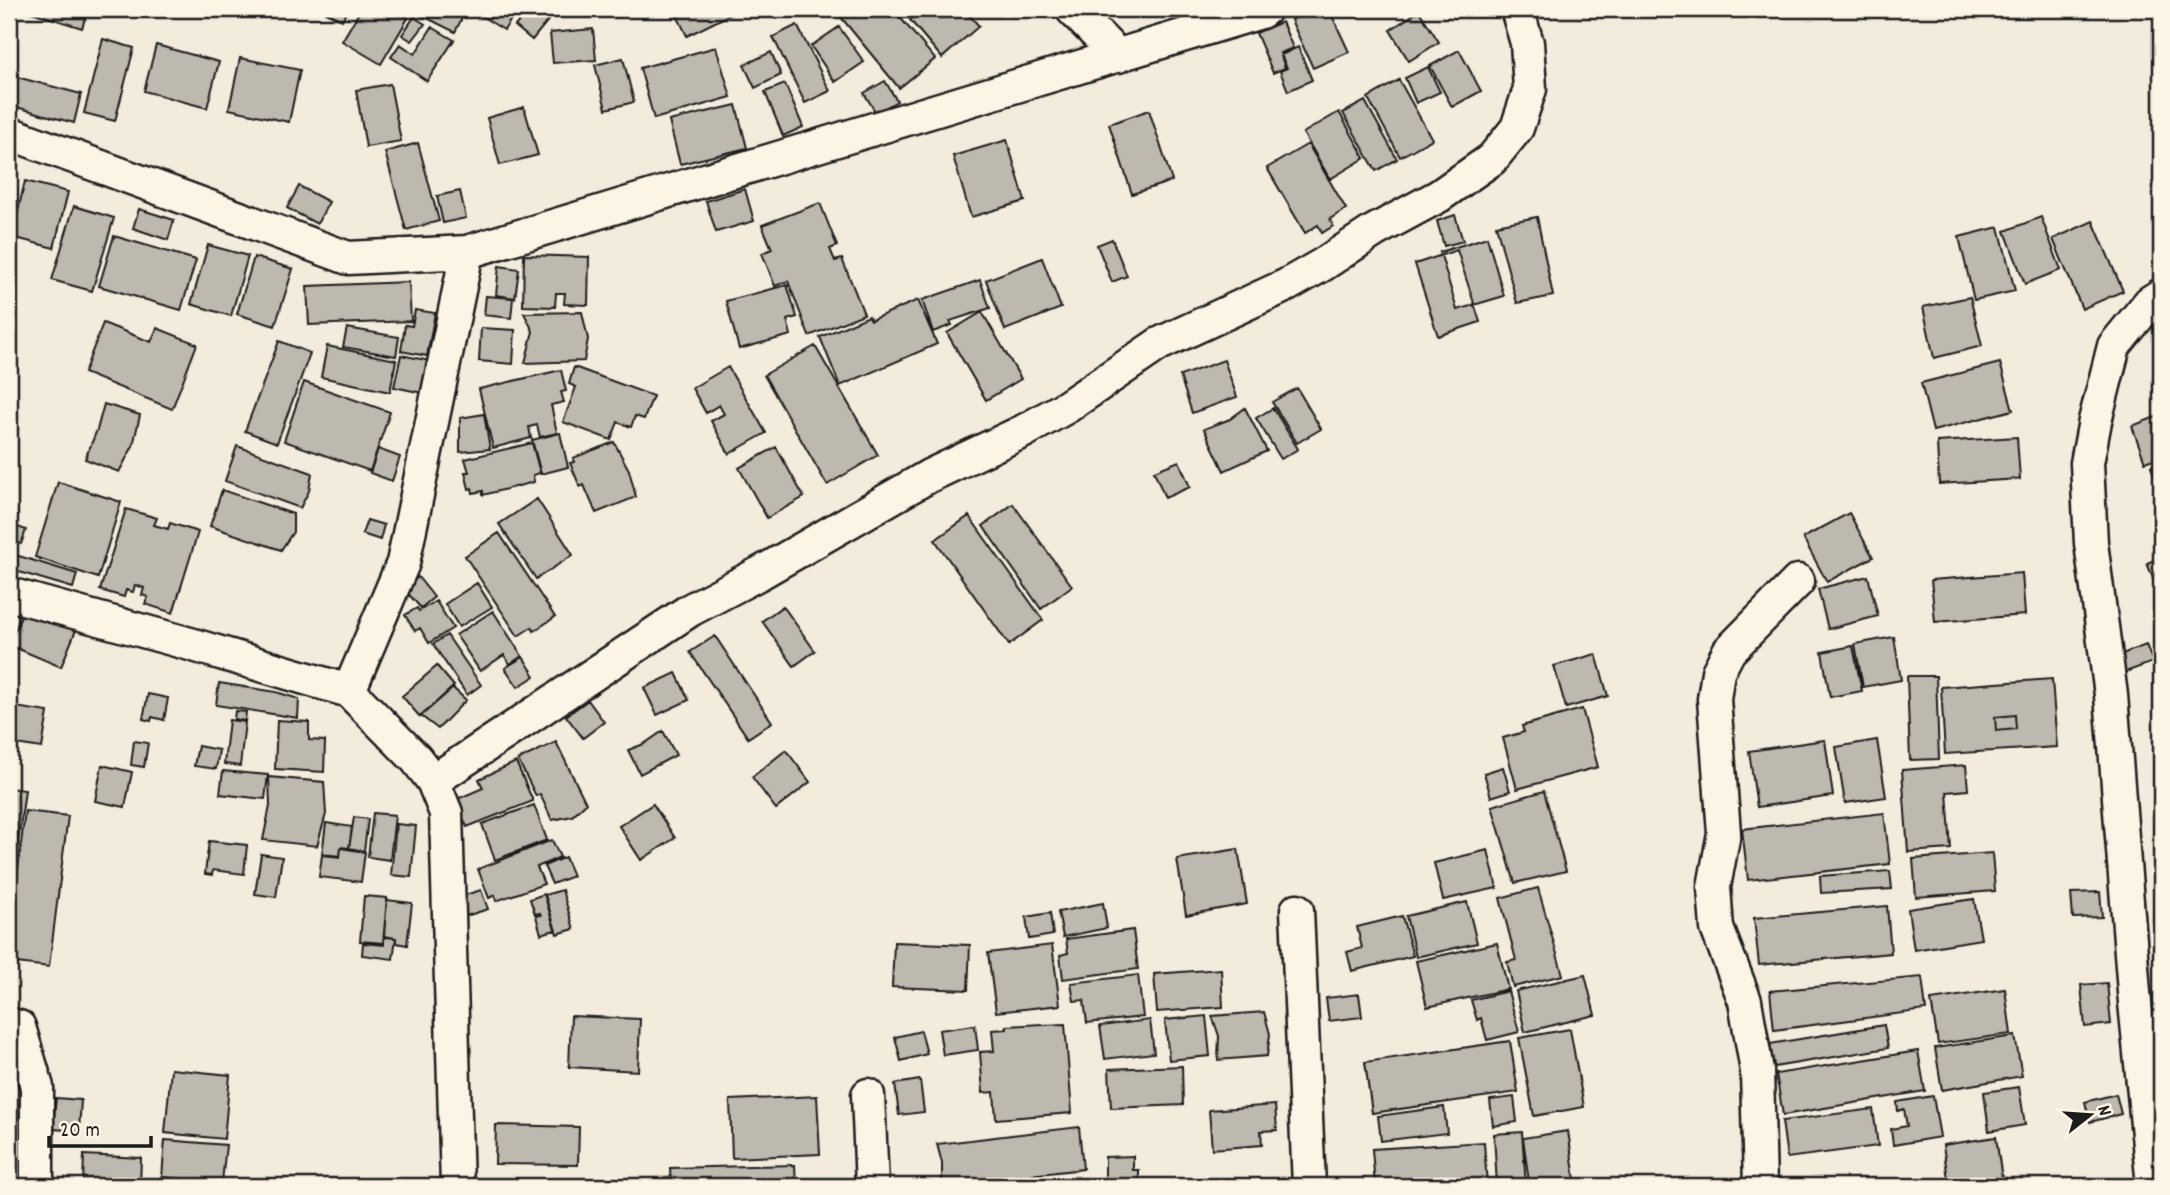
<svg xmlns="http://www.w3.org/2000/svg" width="2170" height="1195" font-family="Dekko,sans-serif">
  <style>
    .building { fill: #beb9ae; stroke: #1c1c1c; stroke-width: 2; fill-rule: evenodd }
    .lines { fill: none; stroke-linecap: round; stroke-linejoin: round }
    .minor-casing { stroke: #1c1c1c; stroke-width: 37 }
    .minor { stroke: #fcf5e5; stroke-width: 32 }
  </style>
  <rect width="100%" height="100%" fill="#f3ecdd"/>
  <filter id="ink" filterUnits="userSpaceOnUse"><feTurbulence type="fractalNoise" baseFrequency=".0143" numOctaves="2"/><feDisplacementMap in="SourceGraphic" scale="14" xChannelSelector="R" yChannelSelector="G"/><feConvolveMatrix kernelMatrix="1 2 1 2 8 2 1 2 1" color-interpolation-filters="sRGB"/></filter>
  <g filter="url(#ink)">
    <path class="building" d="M22,9h66l-6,19z
      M319,9h29l-6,11z
      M361,9h31l16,9 -27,46 -39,-23z
      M424,9h34l7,3 -10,20 -34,-17z
      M474,9h44l-14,21 -31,-19z
      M529,9h9l12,9 -18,22 -17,-14z
      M674,9h67l-54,27z
      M848,9h45l42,50 -36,29 -59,-72z
      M923,9h41l15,17 -37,32 -32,-38z
      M1315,9h14l20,43 -36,16 -22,-48z
      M1419,11l20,31 -30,19 -19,-31z
      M414,17l11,7 -13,17 -10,-6z
      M1282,22l11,26 -13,5 5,15 -12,5 -17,-40z
      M797,25l33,66 -25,12 -32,-66z
      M432,27l22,13 -27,41 -36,-24 9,-13 15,10z
      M839,27l25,35 -29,20 -24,-36z
      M593,29l3,31 -43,3 -3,-30z
      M103,39l31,9 -19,73 -31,-8z
      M156,45l63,17 -12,46 -63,-17z
      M716,47l15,50 -77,22 -14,-51z
      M1298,47l14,33 -24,11 -8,-20 7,-3 -6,-13z
      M1459,50l22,41 -29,16 -22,-41z
      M771,52l10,23 -26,13 -11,-23z
      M240,58l60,12 -11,52 -60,-13z
      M623,58l11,44 -28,7 -11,-44z
      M1428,67l12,25 -24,11 -11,-25z
      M9,75l72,19 -7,29 -65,-18z
      M1399,80l33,59 -32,18 -32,-59z
      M885,81l12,20 -21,12 -12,-20z
      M390,84l11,57 -35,6 -10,-57z
      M785,84l18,43 -20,9 -18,-44z
      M1365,101l32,58 -21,12 -33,-58z
      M736,105l11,43 -67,16 -11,-43z
      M524,107l14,48 -38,10 -13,-47z
      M1149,110l23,71 -40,13 -23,-70z
      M1339,112l26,46 -35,21 -27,-46z
      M1007,140l18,61 -54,16 -18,-61z
      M418,143l21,78 -33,9 -21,-78z
      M1308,144l38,65 -16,10 3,7 -11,7 -4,-8 -13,8 -38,-65z
      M25,181l43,11 -14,56 -42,-11z
      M299,186l30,16 -12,22 -30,-16z
      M745,189l9,32 -38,11 -10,-31z
      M460,191l6,27 -23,5 -6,-27z
      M820,203l17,43 -7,3 5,12 7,-2 22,55 -55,22 -21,-55 -13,5 -13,-33 10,-4 -10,-24z
      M74,206l40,12 -22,73 -40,-11z
      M139,209l35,11 -6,20 -35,-12z
      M1455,215l8,26 -19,5 -7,-25z
      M1537,217l16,79 -36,7 -21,-78z
      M2041,217l20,53 -36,14 -20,-53z
      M2093,221l30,70 -41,18 -29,-70z
      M1999,227l16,64 -41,9 -15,-63z
      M114,236l82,24 -15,50 -82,-24z
      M1487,237l17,59 -47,14 -17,-58z
      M1112,239l15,37 -15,6 -15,-37z
      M208,245l40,11 -17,60 -40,-12z
      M1457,250l23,72 -42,14 -23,-72z
      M524,255l65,2 -1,48 -24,-1 1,-11h-9l-1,14 -32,-1z
      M254,257l39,12 -18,57 -38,-12z
      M1042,258l19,50 -56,22 -19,-50z
      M499,266l20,3 -4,29 -19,-3z
      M980,280l10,28 -40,13 2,4 -19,7 -11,-32z
      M409,282l2,39 -102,4 -2,-39z
      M787,285l10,32 -10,3 4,15 -52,14 -13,-48z
      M486,296l27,2 -2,20 -27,-3z
      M1970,297l12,49 -48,12 -11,-51z
      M918,300l19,44 -97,42 -20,-49 49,-21 2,4z
      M415,310l20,3 -8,43 -26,-5 4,-26 7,1z
      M582,312l6,27 -4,22 -59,2 8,-32 -9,-18z
      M982,312l39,67 -35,21 -39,-67z
      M103,323l48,19 6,-14 40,16 -25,65 -88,-36z
      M347,328l52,9 -3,19 -53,-9z
      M481,328l34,2 -2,34 -34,-3z
      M279,341l31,12 -33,90 -32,-12z
      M327,346l69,14 -6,32 -69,-15z
      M815,346l63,109 -51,30 -63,-110z
      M401,355l29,6 -7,32 -29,-6z
      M1224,360l13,37 -45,16 -12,-37z
      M2000,363l13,47 -80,21 -12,-48z
      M574,367l79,29 -9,23 -9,-3 -4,11 -13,-5 -7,18 -48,-18 13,-35 -7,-3z
      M728,367l38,66 -37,21 -18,-33 13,-7 -5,-9 -13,8 -14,-25z
      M561,370l5,21 -5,1 3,10 -13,3 6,28 -17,4 -3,-12 -8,2 2,11 -38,10 -14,-59z
      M304,382l86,30 -20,59 -86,-30z
      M1297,388l24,41 -24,14 -25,-41z
      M104,404l36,11 -7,31 -14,26 -34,-13 12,-29z
      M1245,408l22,43 -43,20 -20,-42 26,-10z
      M1273,408l25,41 -17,10 -25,-41z
      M484,414l6,35 -30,3v-34z
      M2161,415v41l-16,6 -13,-36z
      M560,433l8,34 -27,7 -9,-34z
      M2017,437l3,42 -81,5 -2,-42z
      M614,442l15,28 7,27 -40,16 -12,-28 -4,2 -10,-24 4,-1 -1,-4z
      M532,443l8,30 -7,2 1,7 -51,13v-4l-10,2 -1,-5 -3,1 -4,-17h4l-4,-13z
      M237,446l75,27 -3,18 -9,17 -75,-27z
      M776,447l28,50 -37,21 -28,-50z
      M378,449l22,8 -8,24 -22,-8z
      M1179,461l11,26 -25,11 -11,-27z
      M2161,462v33l-10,-29z
      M58,482l63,20 -23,76 -63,-21z
      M222,490l71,24v18l-12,18 -71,-24z
      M537,499l36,56 -37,24 -37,-55z
      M1013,504l59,82 -31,23 -58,-83z
      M126,509l31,9 -3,7 14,4 2,-6 28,9 -25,81 -28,-9 3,-7 -6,-2 2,-7 -9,-3 -2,7 -7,-2 -2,7 -24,-7z
      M1849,513l24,44 -46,25 -24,-44z
      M969,516l74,104 -34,25 -74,-105z
      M367,520l17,5 -4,15 -18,-6z
      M10,524l16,6 -5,14 -12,-4z
      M499,533l56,84 -21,14 -2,-4 -14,9 -53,-80z
      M9,553l68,21 -4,14 -64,-19z
      M2161,557v42l-14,-36z
      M2022,573l3,42 -90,7 -4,-42z
      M1868,576l10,40 -50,13 -10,-40z
      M418,577l16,20 -13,11 -17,-19z
      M477,583l15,24 -33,20 -14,-23z
      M436,601l17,27 -24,15 -9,-15 -5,3 -10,-16 12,-7 2,3z
      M783,606l32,45 -21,15 -32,-45z
      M24,608l52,22 -15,37 -52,-22z
      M493,611l29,45 -12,8 -6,-9 -24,16 -24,-36z
      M447,635l34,50 -14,10 -34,-51z
      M715,636l57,86 -24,16 -58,-86z
      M1894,637l7,43 -38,7 -8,-43z
      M2146,645l7,17 -30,11 -6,-17z
      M1853,646l9,45 -32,6 -8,-45z
      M1596,654l12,42 -42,12 -12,-42z
      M523,657l12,19 -17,11 -13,-19z
      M437,666l17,20 -34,31 -18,-21z
      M676,673l13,27 -32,15 -13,-27z
      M1907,676h29l3,83 -29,1z
      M2052,679l5,68 -112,7 -4,-67zM2015,715l1,14 -20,2 -1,-14z
      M219,683l57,9 23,7 -1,19 -82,-13z
      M453,688l13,12 -28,29 -17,-13z
      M148,694l20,4 -4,22 -12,-3 -1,4 -8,-2z
      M588,700l16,22 -21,16 -17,-22z
      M9,706l39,6 -6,36 -33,-5z
      M1582,709l16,58 -81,22 -14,-51 21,-6 -2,-6z
      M235,711l11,1 -1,9 -11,-2z
      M2015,715l1,14 -20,2 -1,-14z
      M229,720l16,2 -5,44 -16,-2z
      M277,720l32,2v18l16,1 -1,31 -49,-3z
      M663,731l13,24 -36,19 -12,-24 16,-6z
      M1825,740l8,56 -76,11 -8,-56z
      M1877,740l9,57 -41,6 -9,-56z
      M134,741l14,2 -4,24 -13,-2z
      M556,742l30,61 -14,13 -20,4 -12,-26 -4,2 -18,-36z
      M198,746l21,4 -3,19 -22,-3z
      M786,750l24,32 -34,27 -24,-32z
      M516,762l17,39 -66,26 -12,-27 28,-12 -4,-9z
      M102,765l30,7 -7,35 -30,-6z
      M1966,765l2,25 -21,2 4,57 -43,3 -6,-82z
      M1503,767l7,24 -19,6 -7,-24z
      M223,771l45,4 -3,24 -45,-5z
      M269,777l55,5 2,32 -9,32 -54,-6 7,-34z
      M9,788l16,2 -13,99h-3z
      M1544,791l22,80 -51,12 -23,-77z
      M653,804l22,34 -34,22 -22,-34z
      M534,805l13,35 -52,20 -13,-36z
      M25,811l43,5 -19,151 -40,-5v-16z
      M373,813l22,2 -5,45 -22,-3z
      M1884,813l6,51 -142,16 -6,-51z
      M354,817l14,2 -4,32 -15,-3z
      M326,823l26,4 -3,21 -8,-1 -1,9 -18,-2z
      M396,824l20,2 -5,51 -20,-2z
      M552,840l8,17 -23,10 7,17 -48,17 -1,-6 -6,3 -11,-29z
      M209,841l38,4 -3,29 -31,-4 -1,5 -7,-1z
      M341,848l24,4 -4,30 -42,-5 3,-22 18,2z
      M1238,849l9,55 -61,11 -9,-56z
      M1488,850l9,38 -54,12 -9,-37z
      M1992,853l3,38 -79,6 -3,-38z
      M261,854l21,3 -6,40 -21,-3z
      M565,857l8,19 -21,8 -8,-18z
      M1890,871l2,18 -71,4 -1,-17z
      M1538,888l25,87 -50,12 -6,-25 9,-2 -16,-62z
      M481,890l7,19 -22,7 -7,-19z
      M562,890l12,39 -17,5 -12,-39z
      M2100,892l2,25 -29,1 -2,-25z
      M544,894l11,36 -14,4 -5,-18 5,-1 -1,-2 -5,1 -5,-15z
      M364,896l23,2 -4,45 -23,-2z
      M1974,899l7,40 -67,11 -6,-41z
      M387,900l25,3 -5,42 -11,-2v-5l-12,-2z
      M1467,902l10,41 -61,14 -10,-41z
      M1103,903l4,25 -44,9 -5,-25z
      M1887,906l4,47 -132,12 -5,-47z
      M1050,913l3,22 -24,4 -3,-22z
      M1402,916l11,40 -61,15 -5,-19 15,-4 -5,-21z
      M1133,930l5,39 -75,10 -3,-24 8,-2 -2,-14z
      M384,937l12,1 -3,21 -31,-4 1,-12 21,2z
      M894,942l76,3 -2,45 -76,-3z
      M1497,943l11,46 -81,18 -11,-46z
      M1052,945l8,60 -64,7 -8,-59z
      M1221,969l2,38 -66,5 -3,-38z
      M1138,975l5,42 -56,6 -3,-23 -10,1 -3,-18z
      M1585,975l10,40 -70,17 -9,-41z
      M1922,977l4,33 -152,20 -4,-39z
      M2107,983l4,41 -26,3 -4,-42z
      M2005,989l6,45 -73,10 -7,-44z
      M1508,991l11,41 -32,8 -6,-22 -4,2 -6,-20z
      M1359,994l3,23 -33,4 -3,-23z
      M1264,1012l6,22 -3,22 -49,4 1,-24 -7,-20z
      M571,1016l69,3 -2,52 -69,-4z
      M1206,1016l4,40 -41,4 -4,-40z
      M1150,1020l4,33 -49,6 -5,-33z
      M1042,1024l1,1 22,-1 7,89 -76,6 -2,-27 -11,1 -3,-41 14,-1 -2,-21 15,-1v-3z
      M975,1025l3,25 -35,5 -4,-25z
      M1884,1025l4,23 -114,19 -4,-23z
      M1570,1029l14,78 -50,9 -15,-78z
      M921,1031l6,23 -26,7 -6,-24z
      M2015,1036l7,40 -80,14 -7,-42z
      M1510,1041l8,51 -146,21 -7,-51z
      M1918,1051l7,40 -142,24 -7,-41z
      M1182,1066l1,39 -72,3 -2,-39z
      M171,1069l59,6 -6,64 -59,-6z
      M920,1080l4,32 -25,3 -4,-31z
      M2019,1087l6,38 -36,6 -5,-39z
      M2116,1094l5,20 -31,8 -5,-20z
      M817,1096l3,58 -88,4 -2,-58z
      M1933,1096l7,41 -47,8 -2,-16 16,-3 -3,-17 -6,2 -1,-9z
      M1514,1097l3,25 -24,4 -3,-26z
      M56,1098l25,2 -2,31 -26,-2z
      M1275,1105l2,25 -16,1 1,14 -50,4 -3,-39z
      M1444,1107l3,26 -66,8 -3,-25z
      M1873,1109l5,37 -91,12 -5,-37z
      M496,1125l83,2 -1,38 -83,-1z
      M1079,1127l4,42 -141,16v-22l-5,-19z
      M1568,1131l8,55h-31v-4h-16l-6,-44z
      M1522,1132l4,54h-29l-3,-52z
      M1996,1137l7,49h-54l-6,-41z
      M165,1140l61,5 -4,37 -60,-5z
      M1484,1142l3,44h-112l-3,-37z
      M84,1155l57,3 -1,28h-57z
      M1133,1156v14h6v16h-34v-29z
      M795,1165l1,21h-125l-1,-18z
      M1078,1177l1,9h-65v-2z
      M1168,1181v5h-28l-1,-4z"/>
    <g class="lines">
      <g class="minor-casing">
        <path id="minor" d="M1072,9l46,47
          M9,133l339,125 119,-6 794,-240 4,-3
          M9,594l181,50 159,47 67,68 17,22 13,32 11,373
          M349,691l54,-128 64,-311
          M433,781l257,-171 72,-38 167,-96 95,-45 44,-25 91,-62 128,-59 35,-20 52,-34 65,-35 53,-37 25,-31 13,-39 -3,-46 -10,-34
          M1297,910l12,276
          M9,1024l10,3 18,60v99
          M868,1095l4,91
          M1760,1186l-3,-115 -12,-70 -28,-73 -3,-41 10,-54 -10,-134 4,-27 11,-21 69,-70
          M2153,1186l-19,-194 -23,-297 -20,-152 -4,-80 8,-42 19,-75 36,-44 11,-7"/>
      </g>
      <use href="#minor" class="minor"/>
    </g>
  </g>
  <rect width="2170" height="1195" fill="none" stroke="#fcf5e5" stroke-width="35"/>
  <rect x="18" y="18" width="2135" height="1160" fill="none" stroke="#1c1c1c" stroke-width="2.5" filter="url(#ink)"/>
  <g transform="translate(2090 1115) rotate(73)" stroke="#fcf5e5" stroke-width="5" paint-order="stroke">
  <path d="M0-5L12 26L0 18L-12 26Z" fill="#1c1c1c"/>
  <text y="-10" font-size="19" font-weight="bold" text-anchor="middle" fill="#1c1c1c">N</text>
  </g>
  <path d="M49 1136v10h102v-10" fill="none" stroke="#1c1c1c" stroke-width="3.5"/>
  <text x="60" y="1136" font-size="21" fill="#1c1c1c" stroke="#fcf5e5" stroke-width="5" paint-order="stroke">20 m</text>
</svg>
